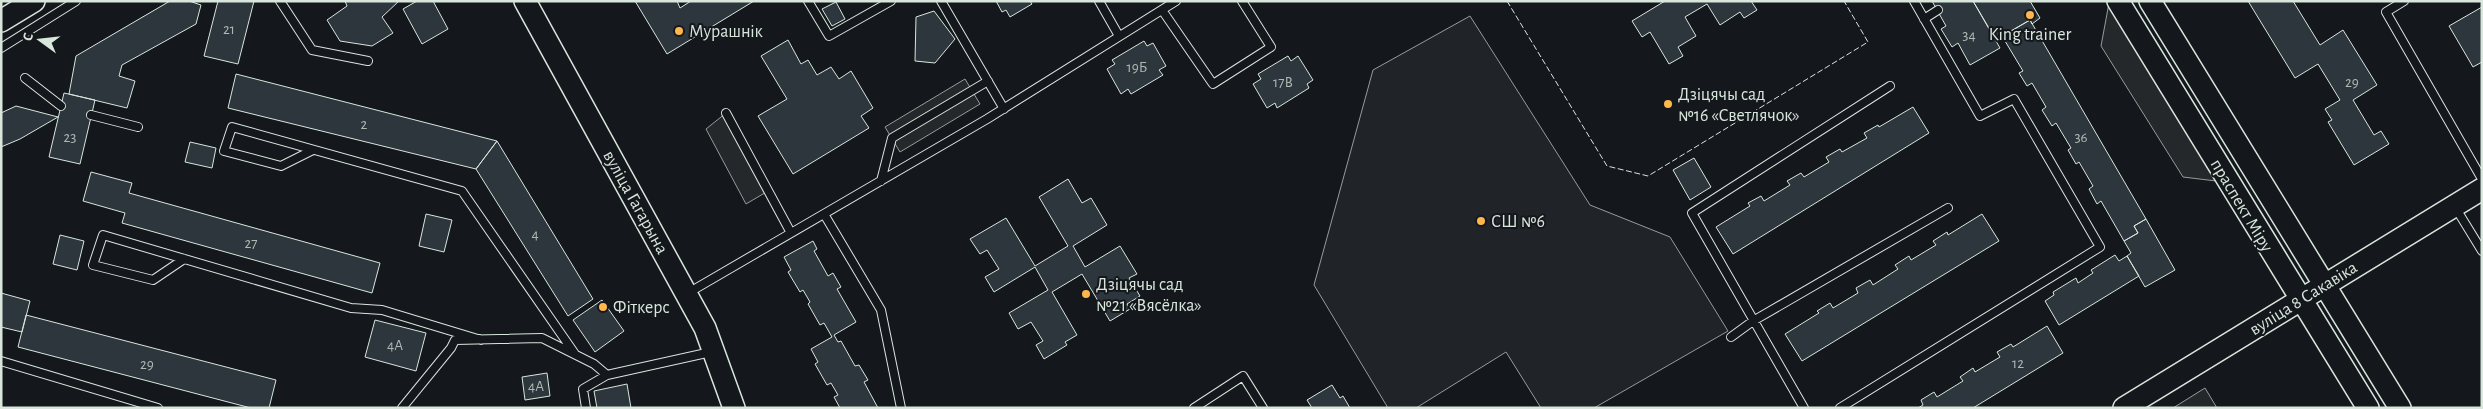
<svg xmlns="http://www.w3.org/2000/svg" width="2483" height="409" font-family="'Alegreya Sans',sans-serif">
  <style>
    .green { fill: #202428; stroke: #939e99 }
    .parking { fill: #24282b; stroke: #939e99 }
    .building { fill: #2c363c; stroke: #d8e6dc }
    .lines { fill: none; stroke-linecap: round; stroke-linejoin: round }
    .lane-casing { stroke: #d8e6dc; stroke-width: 10 }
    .secondary-casing { stroke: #d8e6dc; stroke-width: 24 }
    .lane { stroke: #14181c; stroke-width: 8 }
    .secondary { stroke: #14181c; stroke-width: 21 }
    .fence { stroke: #d8e6dc; stroke-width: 1; stroke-dasharray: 6 2.5; stroke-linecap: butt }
    .poi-dot { fill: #ffb74d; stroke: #14181c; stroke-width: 2 }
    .labels { text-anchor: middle; stroke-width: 4; stroke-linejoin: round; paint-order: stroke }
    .number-label { font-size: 15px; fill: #adbab4 }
    .poi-label { font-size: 18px; fill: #d8e6dc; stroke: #14181c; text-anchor: start }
    .street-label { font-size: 18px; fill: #d8e6dc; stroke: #14181c }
  </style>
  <rect width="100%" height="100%" fill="#14181c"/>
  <path class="green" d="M1470,16l120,189 80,32 58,94 -134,77h-53l-35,-56 -90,56h-28l-74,-123 59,-215z"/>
  <path class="parking" d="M2109,3l107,178 -33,-4 -82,-131z
    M965,79l15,25 -80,48 -15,-25z
    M726,113l42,78 -22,13 -40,-75z
    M2205,388l12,20h-44z"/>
  <path class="building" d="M170,1h19l12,4 -5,19 -74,41 -3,11 16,5 -8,27 -58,-14 7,-38z
    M218,1h36l-16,63 -34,-8z
    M345,1h54l-17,16 11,16 -21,13 -32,-5 -13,-21 20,-14z
    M417,1h16l15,28 -26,15 -19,-35z
    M635,1h42l3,7 11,-7h63l-87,53z
    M996,1h34l2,3 -22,13 -4,-7 -4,2z
    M1665,1h86l6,9 -13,8 -4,-6 -20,13 -13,-21 -22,13 11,19 -18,11 5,9 -14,8 -19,-32 -8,5 -10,-16z
    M1932,1h41l27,47 -30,17 -12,-22 -6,4 -11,-18 5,-3z
    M1973,1h57l10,17 -8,6 -2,-4 -34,20z
    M2248,1h45l27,44 23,-15 34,55 -24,15 21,35 7,-4 8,13 -35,21 -26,-43 4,-2 -7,-11 15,-9 -22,-36 -23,14z
    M836,2l9,17 -13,7 -10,-17z
    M2482,7v55l-9,5 -24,-41z
    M934,11l21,28 -20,24 -20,-2 1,-44z
    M2030,20l116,199 -12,7 4,7 -14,8 -23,-40 -4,3 -8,-15 4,-3 -14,-24 -3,2 -8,-14 3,-2 -15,-25 -4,3 -10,-16 4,-3 -14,-24 -5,3 -8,-13 4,-2 -21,-35z
    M788,40l13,24 7,-4 9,15 14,-8 8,12 12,-8 22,37 -12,8 8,12 -76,46 -35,-58 29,-17 -26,-43z
    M1144,41l3,5 6,-3 13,23 -7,4 4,5 -32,19 -3,-5 -7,5 -14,-25 8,-5 -3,-4z
    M1288,56l3,5 7,-5 15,24 -6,4 2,4 -32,20 -2,-5 -8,5 -14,-24 8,-5 -3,-5z
    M236,74l261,67 -21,28 -248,-61z
    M64,93l31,7 -15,64 -31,-7z
    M16,106l42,11 -38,22 -19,8v-34z
    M1913,107l16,26 -196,121 -17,-27 34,-21 -2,-3 13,-7 3,5 26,-16 -3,-4 14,-8 3,4 25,-15 -3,-5 14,-8 2,3 25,-14 -3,-5 14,-8 1,2z
    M497,141l96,158 -25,17 -92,-147z
    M190,142l26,6 -4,20 -27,-6z
    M1694,158l17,29 -21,13 -17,-30z
    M91,172l41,11 -3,10 251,70 -8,30 -250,-70 3,-10 -42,-12z
    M1068,179l14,24 9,-5 16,27 -34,21 12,21 35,-21 17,28 -8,4 11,18 -13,8 3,5 -20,12 -28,-47 -30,18 25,43 -12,7 2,3 -23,14 -8,-14 7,-4 -12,-19 -13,7 -9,-16 39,-23 -13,-23 -41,25 -9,-15 14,-8 -12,-19 -7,4 -10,-15 36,-21 29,48 33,-20 -29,-49z
    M426,214l26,6 -8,32 -25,-6z
    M1982,214l17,27 -197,120 -17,-27 34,-21 -2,-2 13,-8 3,5 25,-15 -2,-5 14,-8 3,5 25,-16 -3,-4 14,-9 2,4 25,-15 -3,-4 14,-9 1,3z
    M2146,219l29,51 -30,17 -18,-31 4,-3 -7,-12 14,-8 -4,-7z
    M60,235l24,6 -7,29 -24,-6z
    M813,241l4,8 -3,2 14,25 5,-3 8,14 -4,2 19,33 -22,13 4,7 3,-1 14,25 4,-1 9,15 -4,2 14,26h-38l-6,-11 4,-2 -7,-12 -4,2 -12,-21 3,-2 -7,-13 21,-12 -8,-14 -4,2 -12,-21 2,-2 -7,-12 -3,2 -12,-20 3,-2 -7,-13z
    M2115,255l4,6 8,-5 12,20 -80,49 -14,-24 9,-6 -1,-3 23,-14 2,5 15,-10 -2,-3z
    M1,293l29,8 -8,31 -21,-5z
    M602,300l22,31 -29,21 -22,-32z
    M26,315l250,65 -7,28h-18l-233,-61z
    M375,320l51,13 -10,38 -51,-14z
    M2047,326l16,27 -90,55h-55l5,-3 -2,-5 13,-8 3,5 26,-16 -3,-4 13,-9 2,4 25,-15 -3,-5 14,-8 2,3z
    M547,373l3,23 -25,4 -3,-23z
    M627,384l4,24h-34l-3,-17z
    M1332,385l8,13 3,-2 7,12h-38l-5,-8z"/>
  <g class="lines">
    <g class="lane-casing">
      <path id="lane" d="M280,1l32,49 56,11
        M808,1l21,35 62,-35
        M941,1l63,108
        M1099,1l20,35
        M2404,1l-18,11 96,167
        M1162,10l51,74 58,-37 -29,-46
        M1924,19l14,-9
        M1,48l75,-47
        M25,78l36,28
        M726,113l65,120
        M91,115l47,12
        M313,150l-32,16 -57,-15 8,-24 230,64 113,163
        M881,181l11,-43 96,-57
        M2455,207l27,44
        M824,214l57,96 20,98
        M184,259l-31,21 -60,-15 10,-30 248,73 31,2 99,30
        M688,293l299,-174 189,-118
        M1731,337l22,-16 195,-113
        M1,361l157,47
        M402,408l49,-60 4,-8 87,-2 52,26 13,11 104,-23
        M586,408l-3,-19 24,-14
        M1194,408l49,-32 20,32
        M1804,408l-112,-195 198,-127
        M1840,408l260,-161 -86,-148 -34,17 -66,-115"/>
    </g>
    <g class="secondary-casing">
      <path id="secondary" d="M525,1l180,327 29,80
        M2118,1l250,407
        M2150,1l250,407
        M1,21l33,-20
        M2124,408l358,-219"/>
    </g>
    <use href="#lane" class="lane"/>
    <use href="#secondary" class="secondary"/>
    <path class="fence" d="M1507,1l100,165 41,10 220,-134 -24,-41"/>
  </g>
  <g class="poi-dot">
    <circle cx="2030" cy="15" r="5"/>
    <circle cx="679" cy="31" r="5"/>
    <circle cx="1668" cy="104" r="5"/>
    <circle cx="1481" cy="221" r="5"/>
    <circle cx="1086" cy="294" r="5"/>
    <circle cx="603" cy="307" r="5"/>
  </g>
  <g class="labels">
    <g class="number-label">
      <text x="229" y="34">21</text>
      <text x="1969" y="40">34</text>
      <text x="1137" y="72">19Б</text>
      <text x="1283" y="87">17В</text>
      <text x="2352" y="87">29</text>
      <text x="364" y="129">2</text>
      <text x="70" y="142">23</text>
      <text x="2081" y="142">36</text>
      <text x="535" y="239">4</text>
      <text x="251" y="248">27</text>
      <text x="395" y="350">4А</text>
      <text x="2018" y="368">12</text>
      <text x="147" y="369">29</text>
      <text x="536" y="391">4А</text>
    </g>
    <g class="poi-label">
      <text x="689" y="37">Мурашнік</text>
      <text x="2030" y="40" text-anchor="middle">King trainer</text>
      <text x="1678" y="100">Дзіцячы сад<tspan x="1678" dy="21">№16 «Светлячок»</tspan></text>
      <text x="1491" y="227">СШ №6</text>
      <text x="1096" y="290">Дзіцячы сад<tspan x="1096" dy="21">№21 «Вясёлка»</tspan></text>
      <text x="613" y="313">Фіткерс</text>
    </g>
    <g class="street-label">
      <text transform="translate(636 202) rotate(61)" y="6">вуліца Гагарына</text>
      <text transform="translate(2242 205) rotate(59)" y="6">праспект Міру</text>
      <text transform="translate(2303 298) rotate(-32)" y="6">вуліца 8 Сакавіка</text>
    </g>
  </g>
  <rect width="2483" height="409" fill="none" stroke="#d8e6dc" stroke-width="5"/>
  <g transform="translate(40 40) rotate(285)" stroke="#14181c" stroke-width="4" paint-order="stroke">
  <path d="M0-4L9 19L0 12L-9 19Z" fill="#d8e6dc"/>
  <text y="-8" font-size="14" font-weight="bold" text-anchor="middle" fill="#d8e6dc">С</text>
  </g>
</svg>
